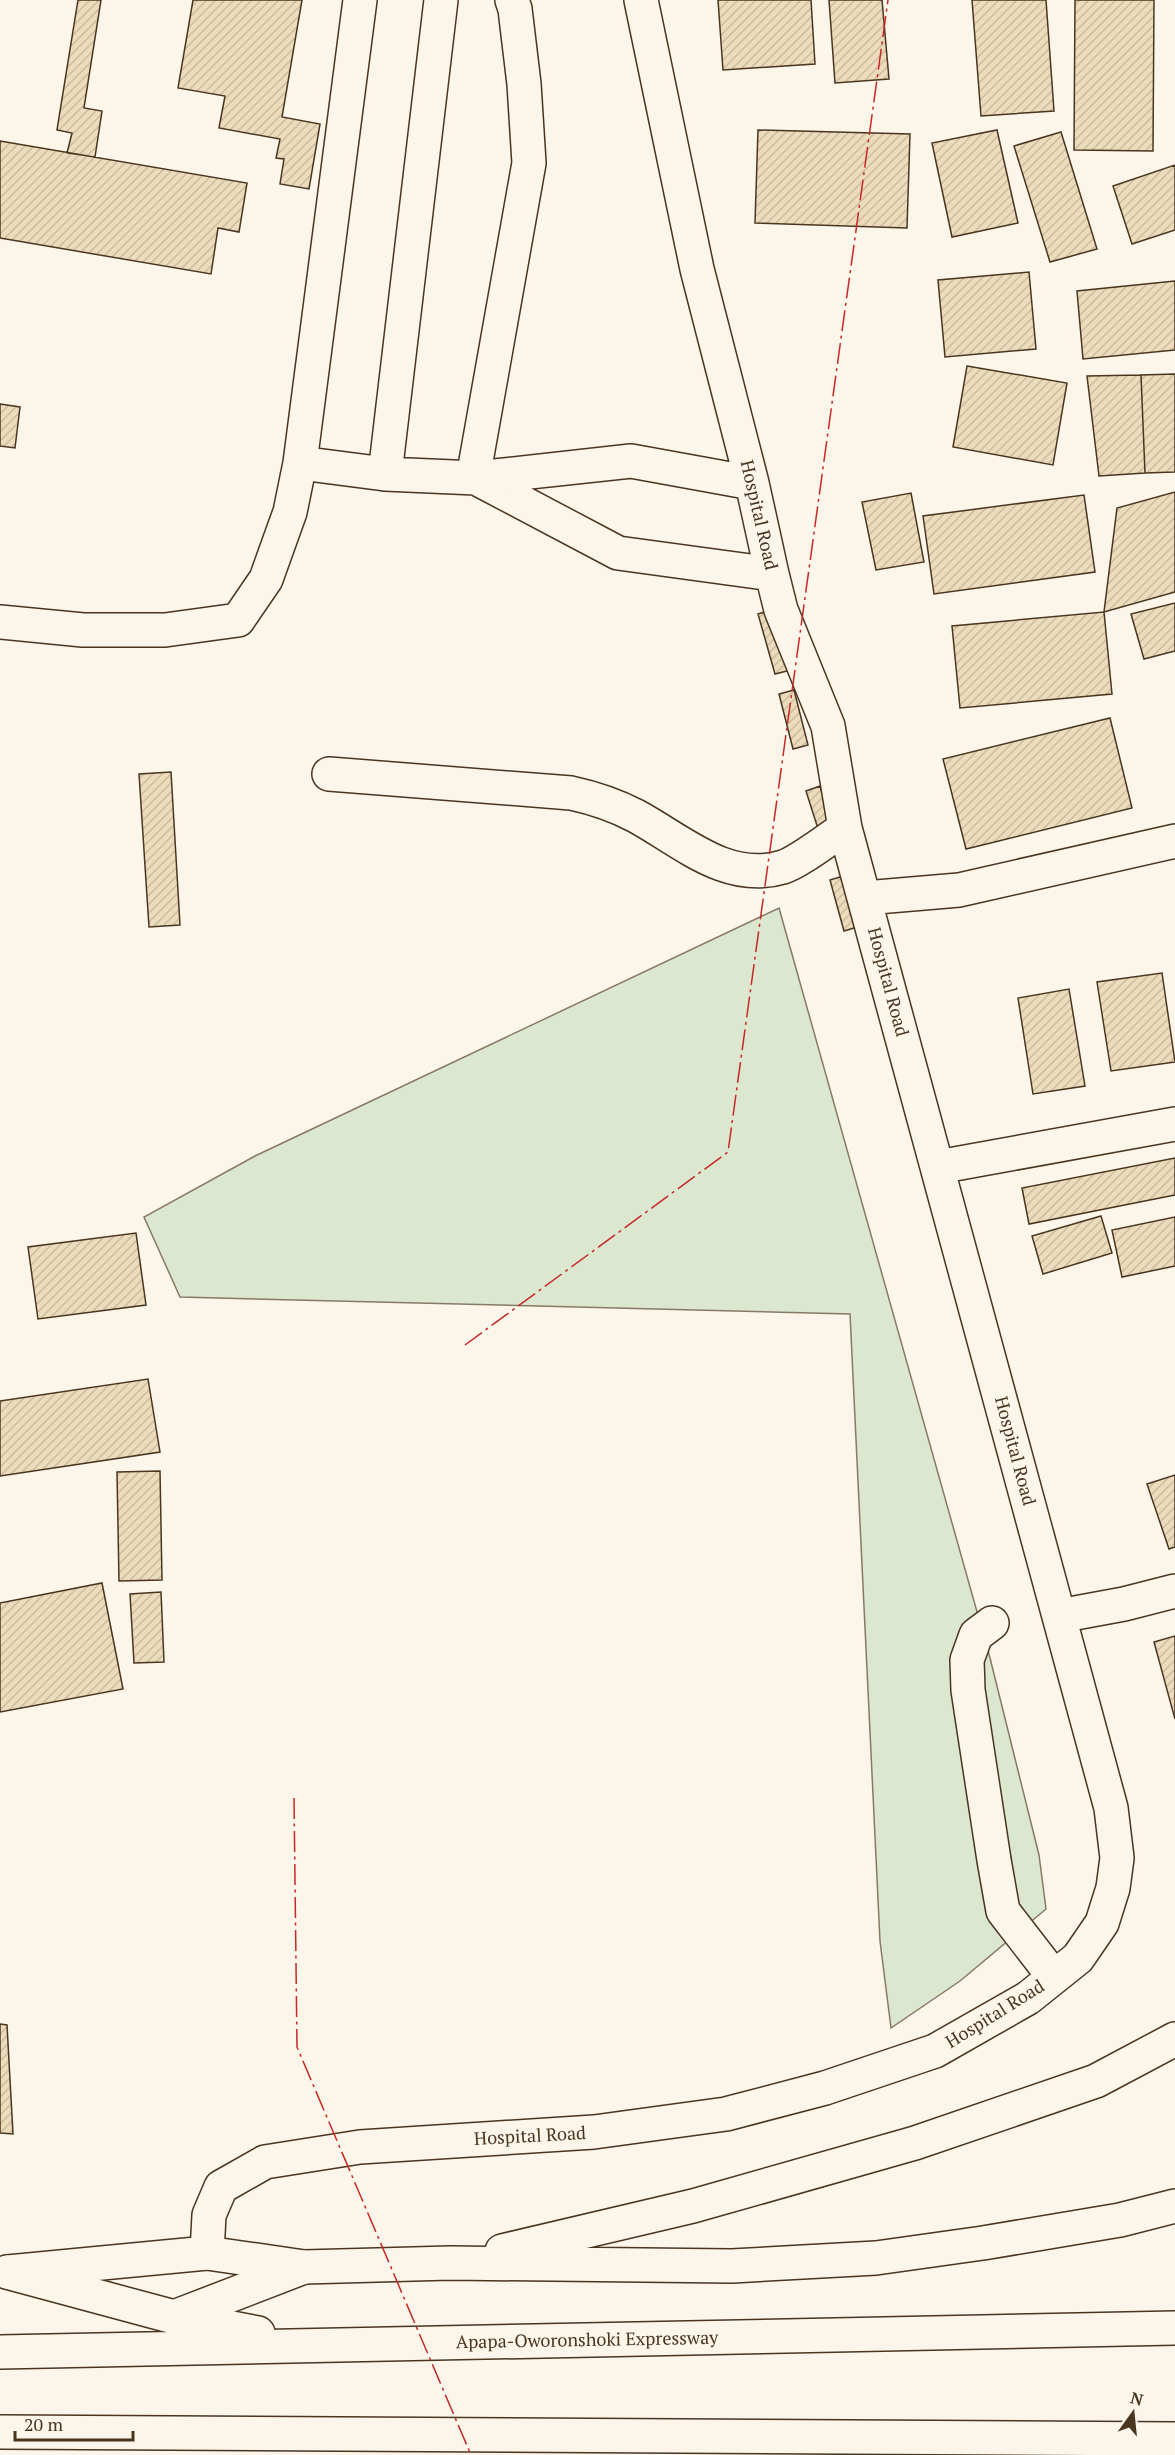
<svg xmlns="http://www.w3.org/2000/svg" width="1175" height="2455" font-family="'PT Serif',serif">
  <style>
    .green { fill: #dce7d0; stroke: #887966; stroke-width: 1.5 }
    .building { fill: url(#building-hatch); stroke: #4a3520; stroke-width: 1.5 }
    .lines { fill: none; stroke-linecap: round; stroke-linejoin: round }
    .minor-casing { stroke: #4a3520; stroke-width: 36 }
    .major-casing { stroke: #4a3520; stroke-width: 36 }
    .highway-casing { stroke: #4a3520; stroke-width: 36 }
    .minor { stroke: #fbf6e9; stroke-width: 33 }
    .major { stroke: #fbf6e9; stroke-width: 33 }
    .highway { stroke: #fbf6e9; stroke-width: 33 }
    .power { stroke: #c62828; stroke-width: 1.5; stroke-dasharray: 21 4.5 3 4.5; stroke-linecap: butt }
    .labels { text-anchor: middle; stroke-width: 4.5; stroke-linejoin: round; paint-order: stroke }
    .street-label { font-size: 18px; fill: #4a3520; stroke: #fbf6e9 }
  </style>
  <defs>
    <pattern id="building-hatch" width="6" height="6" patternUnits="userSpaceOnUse" patternTransform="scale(1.5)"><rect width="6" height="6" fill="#ecdcbc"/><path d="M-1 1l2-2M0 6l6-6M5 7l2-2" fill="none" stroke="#ccbda1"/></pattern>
  </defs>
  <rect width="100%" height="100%" fill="#fbf6e9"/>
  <path class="green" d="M779,908l211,750 49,197 7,54 -86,72 -69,47 -11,-87 -30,-627 -670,-17 -36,-80 111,-61z"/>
  <path class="building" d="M78,0h23l-17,108 18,3 -7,46 -28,-4 5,-20 -15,-3z
    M193,0h109l-20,117 38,7 -11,65 -29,-5 4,-25 -8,-1 4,-19 -61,-11 6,-32 -47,-8z
    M718,0h93l4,64 -92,6z
    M829,0h53l7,79 -54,4z
    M972,0h74l8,111 -73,5z
    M1075,0h79l-1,151 -79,-1z
    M758,130l152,4 -3,94 -152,-5z
    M997,130l21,93 -66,14 -20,-94z
    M1061,132l36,117 -47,13 -36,-116z
    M0,141l247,42 -8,49 -21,-4 -7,46 -211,-36z
    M1175,165v65l-43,14 -19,-58z
    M1029,272l7,77 -91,8 -7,-77z
    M1175,281v69l-92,9 -6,-68z
    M967,366l100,17 -14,82 -100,-18z
    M1175,374v98l-30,1 -4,-98z
    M1141,375l4,98 -46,3 -12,-100z
    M0,404l20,3 -5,41 -15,-2z
    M1175,492v100l-71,20 13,-104z
    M911,493l13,69 -48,8 -14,-68z
    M1084,495l11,77 -161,22 -11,-78z
    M1175,603v48l-31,8 -13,-45z
    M774,609l17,61 -16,4 -17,-60z
    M1104,612l8,82 -152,14 -8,-82z
    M794,690l14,55 -15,4 -14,-55z
    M1110,718l22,90 -166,41 -23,-90z
    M171,772l9,153 -31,2 -10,-153z
    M820,786l14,45 -14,4 -14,-44z
    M850,874l14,51 -20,6 -14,-51z
    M1162,973l13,89 -64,9 -14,-89z
    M1069,989l16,97 -52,8 -15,-96z
    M1175,1158v37l-146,29 -7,-36z
    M1101,1216l11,37 -69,21 -11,-38z
    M1175,1217v49l-53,11 -10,-47z
    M136,1233l10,72 -108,14 -10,-72z
    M148,1379l12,73 -160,24v-75z
    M160,1471l2,109 -43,1 -2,-109z
    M1175,1475v72l-6,2 -22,-65z
    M102,1583l21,106 -123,23v-109z
    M161,1592l3,70 -30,1 -4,-69z
    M1175,1636v83l-21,-77z
    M0,2024l7,1 6,109 -13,-1z"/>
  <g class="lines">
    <g class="minor-casing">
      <path id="minor" d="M300,463l85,11 91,4 155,-17 121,22
        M385,474l56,-474
        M473,478l56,-315 -5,-79 -9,-75 -3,-9
        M476,478l142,75 154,21
        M0,622l83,8h82l73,-10 28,-41 24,-67 10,-49 60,-463
        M329,774l242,19c23,5 44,12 65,23 46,25 91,68 147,51 16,-5 46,-29 62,-39
        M865,898l94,-8 216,-49
        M938,1167l237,-43
        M1059,1616l65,-12 51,-13
        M992,1623l-16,12 -9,25 1,30 26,170 9,51 51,66
        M207,2253l2,-38 12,-28 44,-25 95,-15 234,-15 132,-18 99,-26 110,-37 93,-53 50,-40 24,-35 11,-35 4,-30 -6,-50 -266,-980 -17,-102 -47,-116 -9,-36 -20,-91 -55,-214 -56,-269"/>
    </g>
    <g class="major-casing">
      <path id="major" d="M502,2251l191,-45 222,-63 181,-62 79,-42
        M8,2272l199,-19 97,14 146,-4 282,3 144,-8 107,-15 137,-23 55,-14"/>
    </g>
    <g class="highway-casing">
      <path id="highway" d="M7,2272l167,45 84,16
        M174,2317l130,-50
        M0,2352l1175,-24
        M0,2432l1175,7"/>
    </g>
    <use href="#minor" class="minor"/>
    <use href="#major" class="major"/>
    <use href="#highway" class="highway"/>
    <path class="power" d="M465,1345l263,-193 160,-1152
      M294,1798l3,249 174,408"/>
  </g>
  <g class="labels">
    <g class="street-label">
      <text transform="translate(759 515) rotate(77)" y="6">Hospital Road</text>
      <text transform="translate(888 982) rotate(75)" y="6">Hospital Road</text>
      <text transform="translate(1015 1451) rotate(75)" y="6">Hospital Road</text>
      <text transform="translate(995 2014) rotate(-32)" y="6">Hospital Road</text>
      <text transform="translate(530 2136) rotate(-3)" y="6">Hospital Road</text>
      <text transform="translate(587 2340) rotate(-1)" y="6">Apapa-Oworonshoki Expressway</text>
    </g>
  </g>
  <g transform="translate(1133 2413) rotate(15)" stroke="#fbf6e9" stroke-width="4.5" paint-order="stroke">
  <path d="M0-4.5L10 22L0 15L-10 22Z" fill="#4a3520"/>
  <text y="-9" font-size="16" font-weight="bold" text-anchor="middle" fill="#4a3520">N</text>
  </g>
  <path d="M15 2431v9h118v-9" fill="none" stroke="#4a3520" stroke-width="3"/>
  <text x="24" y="2431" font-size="18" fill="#4a3520" stroke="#fbf6e9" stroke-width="4.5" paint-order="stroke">20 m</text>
</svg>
